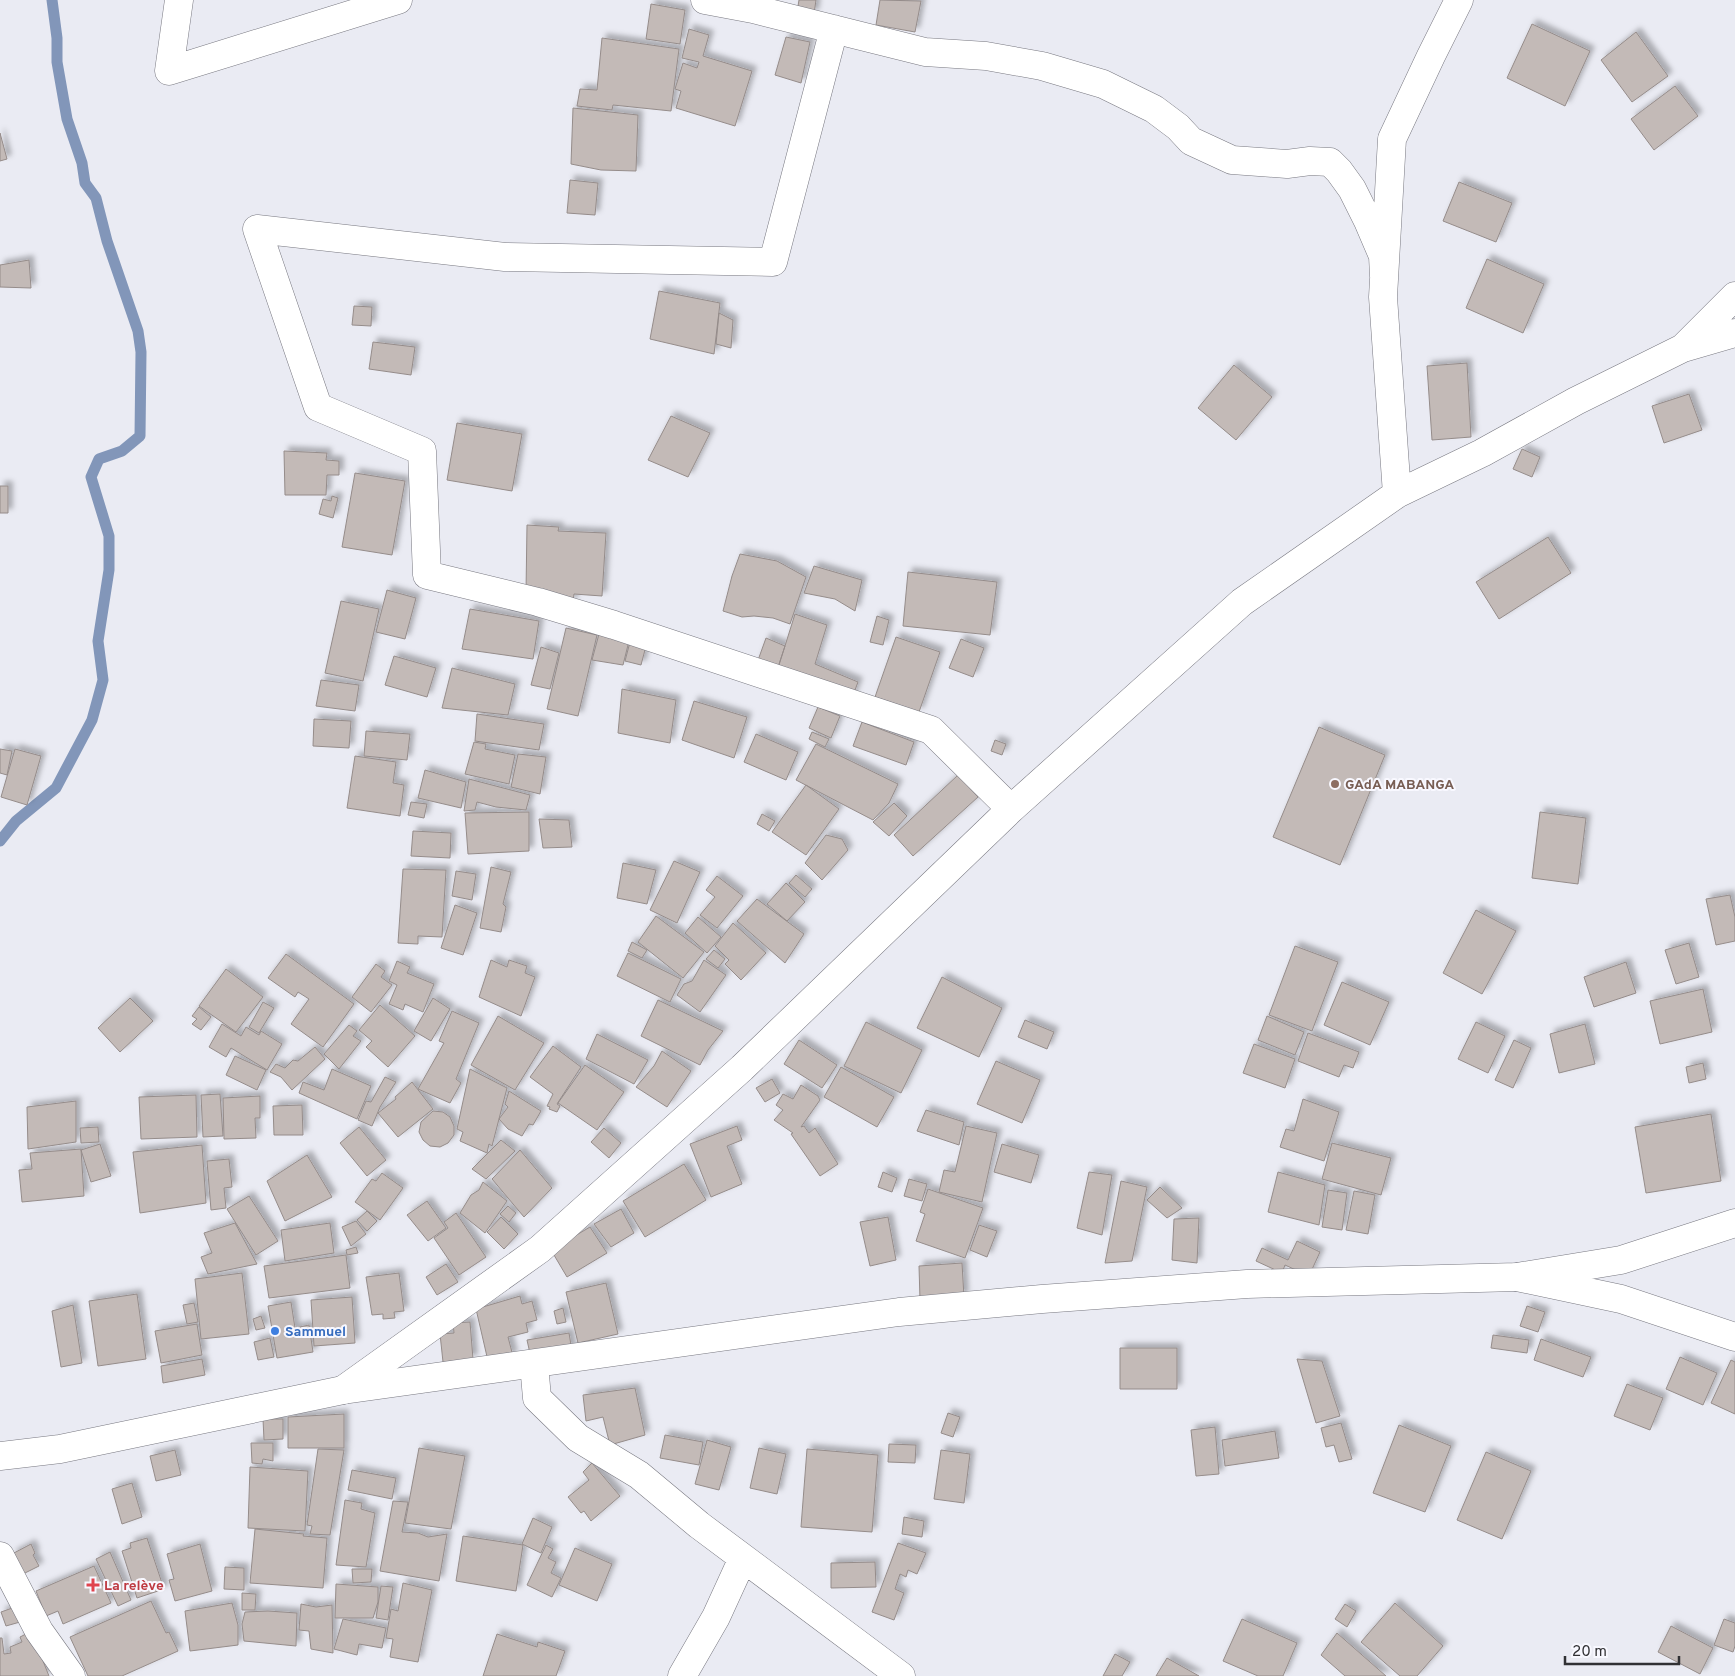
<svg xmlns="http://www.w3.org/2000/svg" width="1735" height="1676" font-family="Overpass,sans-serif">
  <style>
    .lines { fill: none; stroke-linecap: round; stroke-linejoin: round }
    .stream { stroke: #8296b9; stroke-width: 11 }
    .building { fill: #c3bab7; stroke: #958c8a; filter: url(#shadow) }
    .minor-casing { stroke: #787880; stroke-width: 29 }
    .tertiary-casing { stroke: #787880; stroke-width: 29 }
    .minor { stroke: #fff; stroke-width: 28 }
    .tertiary { stroke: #fff; stroke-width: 28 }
    .education-dot { fill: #8d6e63; stroke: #f8f8ff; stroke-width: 2 }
    .shop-dot { fill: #3f7fe0; stroke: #f8f8ff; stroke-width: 2 }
    .health-dot { fill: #e0444e; stroke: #f8f8ff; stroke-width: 2 }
    .labels { text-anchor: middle; stroke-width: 4; stroke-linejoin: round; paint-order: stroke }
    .education-label { font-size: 14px; font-weight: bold; fill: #785e54; stroke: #f8f8ff; text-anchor: start }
    .shop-label { font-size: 14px; font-weight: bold; fill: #366cbe; stroke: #f8f8ff; text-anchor: start }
    .health-label { font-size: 14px; font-weight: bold; fill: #be3a42; stroke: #f8f8ff; text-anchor: start }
  </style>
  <defs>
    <filter id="shadow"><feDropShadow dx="4.5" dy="-4.5" stdDeviation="2.5" flood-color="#0004"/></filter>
  </defs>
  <rect width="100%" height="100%" fill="#eaebf3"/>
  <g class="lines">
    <path class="stream" d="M0,841l16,-20 40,-33 36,-68 11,-40 -5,-39 11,-71v-34l-18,-59 8,-18 23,-8 18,-15 1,-84 -3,-21 -31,-90 -11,-43 -11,-15 -3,-20 -15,-44 -10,-57v-24l-5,-38"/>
  </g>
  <path class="building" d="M799,0h17l-2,14 -17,-2z
    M880,0l41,1 -6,31 -39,-7z
    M651,4l34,6 -5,34 -34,-5z
    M1532,24l58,27 -25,55 -58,-28z
    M689,29l20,6 -6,21 49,15 -17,55 -59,-18 5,-17 -6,-2 8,-26 14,5 2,-6 -17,-4z
    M1636,32l32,44 -36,26 -31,-42z
    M786,37l24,5 -9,41 -26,-8z
    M602,38l77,11 -8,62 -58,-6 -1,5 -35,-4 3,-17 17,1z
    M1675,86l23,30 -44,34 -23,-31z
    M573,108l65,7 -2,56 -35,-1 -30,-6z
    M0,133l7,26 -7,2z
    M570,180l28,3 -3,32 -28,-2z
    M1459,182l53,21 -16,39 -53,-21z
    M1487,259l57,25 -21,49 -57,-25z
    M29,260l2,28 -31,-1v-22z
    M659,291l61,12 -6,51 -64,-15z
    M354,306l18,1 -1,19 -19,-1z
    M719,313l14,7 -2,28 -15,-4z
    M373,342l42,5 -4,28 -42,-6z
    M1467,363l4,74 -39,3 -5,-74z
    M1234,365l38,32 -36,43 -38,-32z
    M1689,394l13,36 -38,13 -12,-37z
    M671,416l39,17 -22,44 -40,-17z
    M457,423l65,11 -10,57 -65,-11z
    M1522,449l18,8 -8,20 -19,-8z
    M284,451l43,2 -1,7 13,1v14h-12l-1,20h-41z
    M355,473l50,8 -13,74 -50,-8z
    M0,486h8v27h-8z
    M332,496l6,2 -5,20 -14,-4 4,-15 8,2z
    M527,525l32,2 -1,4 48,2 -4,63 -28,-2 -1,8 -47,-10z
    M1548,537l23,36 -72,46 -23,-37z
    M740,554l37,7 29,16 -16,47 -17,-6 -19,-2 -12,1 -19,-6 9,-35z
    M814,566l48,14 -7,31 -20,-12 -31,-6z
    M908,572l89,10 -7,53 -87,-9z
    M387,590l29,8 -11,41 -29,-7z
    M341,601l38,8 -16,72 -38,-8z
    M470,609l69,12 -6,38 -71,-10z
    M795,614l32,11 -12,39 43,18 -9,24 -75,-25z
    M877,616l12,4 -6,25 -13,-3z
    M566,628l31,7 -19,81 -31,-7z
    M599,634l30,7 -6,24 -31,-5z
    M896,637l44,15 -21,60 -44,-15z
    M766,638l19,8 -8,24 -20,-7z
    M961,639l23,9 -11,29 -24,-9z
    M630,642l16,4 -5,19 -16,-4z
    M541,647l18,6 -9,36 -19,-4z
    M394,656l42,12 -9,29 -42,-12z
    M452,668l63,16 -7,31 -66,-7z
    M321,680l38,5 -4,26 -39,-5z
    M622,689l54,11 -6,43 -52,-10z
    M694,701l53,16 -13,41 -52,-18z
    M818,707l22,9 -9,22 -22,-10z
    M477,714l67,10 -5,26 -64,-9z
    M314,719l37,2 -2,27 -36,-2z
    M862,722l52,20 -8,23 -53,-19z
    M1319,727l66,28 -45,110 -67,-28z
    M366,731l44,3 -3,26 -43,-4z
    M812,732l17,7 -4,8 -16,-8z
    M756,734l42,18 -12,28 -42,-18z
    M995,740l11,4 -4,11 -11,-4z
    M474,742l12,2 -1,5 30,6 -6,29 -44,-10z
    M816,744l82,40 -9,19 -16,17 -77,-40z
    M0,749l12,2 -5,24 -7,-2z
    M15,749l26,7 -14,49 -26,-8z
    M518,754l28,3 -6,37 -29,-7z
    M355,756l41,6 -3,21 11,2 -4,31 -53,-8z
    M425,770l41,12 -5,26 -43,-10z
    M958,775l20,22 -65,59 -19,-21z
    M469,779l61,16 -4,15 -30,-3 -19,-5 -2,8 -11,1z
    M806,785l33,24 -33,46 -34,-23z
    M411,802l16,2 -3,14 -16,-3z
    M894,803l13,13 -18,20 -16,-14z
    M529,812v39l-61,3 -3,-41z
    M1540,812l46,6 -8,66 -46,-6z
    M762,814l13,7 -6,10 -12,-7z
    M539,819l30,1 3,27 -29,1z
    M413,831l38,2 -1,25 -39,-2z
    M826,835l16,4 6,11 -26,30 -17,-17z
    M674,861l26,11 -23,51 -27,-13z
    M623,863l33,7 -9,34 -30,-6z
    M491,867l20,5 -8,32 3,3 -5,25 -21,-4z
    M403,869l43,1 -4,67 -24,-1v8l-20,-1z
    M456,871l20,3 -4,26 -20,-4z
    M796,875l16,14 -7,8 -16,-14z
    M717,876l26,20 -26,32 -17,-13 15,-18 -9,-7z
    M786,883l19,19 -18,19 -20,-17z
    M1730,895l5,22v24l-19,4 -10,-46z
    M757,899l47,35 -19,29 -48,-42z
    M455,905l22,8 -14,42 -22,-7z
    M1476,910l40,21 -34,63 -39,-21z
    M656,916l48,36 -21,26 -45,-36z
    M698,917l23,20 -14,16 -22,-20z
    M733,923l33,30 -25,27 -16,-16 4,-4 -14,-14z
    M632,942l15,8 -5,8 -14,-7z
    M1689,943l10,34 -23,7 -11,-34z
    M1295,946l43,16 -26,69 -43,-16z
    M714,950l11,9 -7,9 -12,-9z
    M628,953l53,26 -11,23 -53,-26z
    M286,954l68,50 -31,43 -32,-23 18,-25 -11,-7 -3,5 -27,-19z
    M491,960l16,7 2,-7 18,6 -2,7 10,4 -14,39 -42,-19z
    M704,960l22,15 -26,37 -23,-17 7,-11 8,-3z
    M397,961l13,6 -3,6 27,11 -11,28 -18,-8 -2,6 -14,-6 8,-19 -8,-4z
    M1626,962l10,31 -42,14 -10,-30z
    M376,964l9,7 -4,6 11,8 -21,27 -19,-15z
    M226,969l37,28 -27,35 -37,-26z
    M942,977l60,31 -23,49 -62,-29z
    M1342,982l47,20 -19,43 -46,-20z
    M1703,989l9,43 -52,12 -10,-43z
    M130,998l23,23 -33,31 -22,-24z
    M433,998l17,11 -19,32 -17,-10z
    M658,1000l65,31 -15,19 -8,15 -59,-29z
    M263,1002l11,6 -15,25 -10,-6z
    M380,1005l35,31 -27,31 -22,-20 6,-6 -13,-11z
    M199,1007l12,10 -10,13 -9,-6 5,-5 -5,-3z
    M452,1011l27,12 -23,56 5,4 -11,20 -32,-14 26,-46 -5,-2z
    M498,1016l46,27 -29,47 -44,-25z
    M1267,1016l37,16 -9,23 -37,-15z
    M1025,1020l29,12 -7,17 -29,-12z
    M866,1022l56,28 -21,43 -57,-27z
    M1476,1022l29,14 -17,37 -30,-14z
    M222,1024l19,12 5,-9 13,8 2,-4 21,13 -15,26 -36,-22 -5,9 -17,-10z
    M1585,1024l10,40 -36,9 -9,-39z
    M349,1025l8,6 -4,5 8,5 -22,28 -15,-15z
    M1308,1033l51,19 -6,16 -9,-3 -5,12 -41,-16z
    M597,1034l51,26 -14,24 -48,-25z
    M799,1040l38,25 -15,23 -38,-24z
    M1514,1040l17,8 -18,40 -18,-8z
    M1254,1044l41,15 -10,29 -42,-15z
    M553,1046l28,21 -24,37 3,2 -3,6 -8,-3 1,-2 -3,-1 6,-12 -23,-17z
    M315,1047l10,12 -33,31 -11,-13 -11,-5 6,-8 9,4 8,-8 5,1z
    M662,1051l29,20 -24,36 -31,-20 18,-21z
    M235,1056l31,14 -9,20 -31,-15z
    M996,1061l44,19 -18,43 -45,-19z
    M1703,1063l3,16 -17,4 -3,-16z
    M585,1065l39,27 -27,38 -39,-27z
    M841,1067l53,30 -17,30 -53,-30z
    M332,1069l39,17 -14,33 -58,-26 4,-11 21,8z
    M470,1069l37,19 -15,58 -3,-2 -2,9 -27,-12 3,-9 -6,-3z
    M385,1077l11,5 -16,25 -8,19 -14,-6 8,-19 5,1z
    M772,1079l8,14 -15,9 -9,-14z
    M412,1082l21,27 -35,28 -20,-24 18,-14 -1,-2z
    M801,1085l17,11 2,4 -19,27 3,-1 5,7 6,-5 23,36 -18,12 -29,-42 2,-1 -19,-13 9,-10 -7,-5 7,-11 10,5z
    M509,1091l32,20 -8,14 -4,-1 -7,12 -14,-7 -9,-10 9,-12 -3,-3z
    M220,1094l3,42 -20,1 -2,-42z
    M196,1095l1,42 -56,2 -2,-42z
    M260,1096v22h-5l1,20 -32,1 -1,-41z
    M1303,1099l36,13 -15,49 -44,-14 6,-18 8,2z
    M76,1101v41l-48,7 -1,-42z
    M302,1105l1,30h-29l-1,-29z
    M926,1110l38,12 -5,23 -42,-14z
    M433,1111l10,1 7,5 4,9v9l-6,8 -8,4 -10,-1 -7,-6 -4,-8 2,-10z
    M1711,1114l10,67 -75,12 -11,-66z
    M737,1126l5,14 -15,6 15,38 -31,13 -21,-53z
    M966,1126l31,7 -15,69 -43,-10 5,-22 11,2z
    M98,1127l1,15 -18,1 -1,-15z
    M359,1127l27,33 -19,16 -27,-33z
    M604,1128l17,15 -12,15 -18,-16z
    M501,1140l14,11 -29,28 -14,-10z
    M1332,1143l59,15 -10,37 -59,-16z
    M100,1144l11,32 -20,6 -10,-32z
    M1002,1144l37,11 -8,28 -37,-11z
    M202,1145l4,58 -66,10 -7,-61z
    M81,1149l3,47 -62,6 -3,-32 13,-1 -2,-16z
    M520,1150l32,38 -28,29 -32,-38z
    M307,1155l25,42 -47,24 -18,-40z
    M229,1159l3,28 -8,1 2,20 -15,2 -4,-49z
    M684,1164l22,36 -61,37 -22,-36z
    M883,1172l14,6 -5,14 -14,-5z
    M1089,1172l23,3 -10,60 -25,-7z
    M1278,1172l47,13 -6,40 -51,-13z
    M382,1173l21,15 -23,32 -25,-18 17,-23 4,2z
    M909,1179l18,5 -5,17 -18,-5z
    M1121,1181l26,6 -15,74 -27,2z
    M483,1182l24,19 -22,32 -25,-20 11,-18 8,-5z
    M1160,1187l22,21 -15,10 -20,-18z
    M928,1189l55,19 -18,50 -49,-17 9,-27 -5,-2z
    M1328,1190l19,3 -5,37 -20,-3z
    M1354,1191l21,4 -7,39 -22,-4z
    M249,1196l29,45 -22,14 -29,-46z
    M427,1201l19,27 -18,13 -21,-26z
    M508,1206l8,7 -7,9 -9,-8z
    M621,1209l13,24 -23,14 -17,-23z
    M367,1211l10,10 -10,10 -10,-11z
    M456,1213l30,44 -27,18 -25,-37 14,-10 -4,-6z
    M501,1217l17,17 -14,15 -17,-17z
    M888,1217l8,43 -26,6 -10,-44z
    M1199,1218l-2,45 -25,-3 2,-41z
    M356,1221l10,13 -15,12 -9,-19z
    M235,1223l22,41 -49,10 -7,-17 11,-4 -8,-20z
    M330,1223l4,30 -49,8 -4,-31z
    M979,1225l18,6 -10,26 -17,-7z
    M590,1227l17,26 -40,24 -16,-27z
    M1297,1241l23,11 -11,24 -24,-11 -3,8 -26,-12 6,-13 26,12z
    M356,1247l2,6 -11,2 -1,-5z
    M346,1255l4,33 -81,10 -5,-32z
    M962,1263l2,34 -44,3 -1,-34z
    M446,1264l12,18 -21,13 -11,-18z
    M242,1273l7,61 -48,5 -6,-60z
    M399,1273l5,38 -10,1 1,6 -12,1v-5l-11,1 -6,-38z
    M606,1283l12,51 -40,9 -12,-51z
    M137,1294l9,65 -48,7 -9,-65z
    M520,1296l2,8 10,-3 5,19 -11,3 2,9 -20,5 5,19 -25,5 -12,-52z
    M352,1297l3,46 -41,3 -3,-46z
    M291,1302l4,26 14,-3 4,27 -36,6 -9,-52z
    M194,1303l4,19 -11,2 -4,-19z
    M73,1305l9,58 -21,4 -9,-56z
    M1527,1306l18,6 -7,20 -18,-6z
    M563,1308l3,14 -9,2 -3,-13z
    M261,1316l4,12 -9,2 -3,-11z
    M470,1322l3,37 -30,3 -3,-28 14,-1 -1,-10z
    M197,1324l5,31 -41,8 -6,-32z
    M569,1333l3,18 -41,7 -4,-18z
    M1493,1335l36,5 -2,13 -36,-5z
    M270,1338l4,19 -16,3 -4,-18z
    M1541,1339l50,18 -8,20 -49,-17z
    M1120,1348h57v41h-57z
    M1680,1357l37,16 -14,32 -37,-16z
    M202,1359l3,16 -42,8 -2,-17z
    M1297,1359l25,2 18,55 -24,7z
    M1731,1360l4,2v52l-24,-11z
    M1627,1384l36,14 -13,32 -36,-14z
    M635,1388l10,47 -35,10 -7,-28 -17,4 -3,-26z
    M948,1413l12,4 -7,20 -12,-4z
    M344,1414v34h-56v-31z
    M263,1419h20v20l-19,1z
    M1341,1423l11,36 -13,3 -5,-17 -8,2 -5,-19z
    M1399,1425l52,21 -26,66 -52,-19z
    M1215,1427l4,47 -23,2 -5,-46z
    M1275,1431l4,27 -54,8 -3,-26z
    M665,1435l38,7 -4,23 -39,-7z
    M707,1440l24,7 -12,43 -24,-6z
    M251,1443h22v18l-10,-2 -1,5 -10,-1z
    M889,1444l27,1 -1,18 -27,-1z
    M419,1448l46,8 -14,73 -46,-6z
    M759,1448l27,6 -9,40 -27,-6z
    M318,1449l26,1 -14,85 -20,-1 2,-8 -5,-1z
    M807,1449l71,6 -6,77 -71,-5z
    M175,1450l6,25 -25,6 -6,-25z
    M941,1450l29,4 -6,49 -30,-4z
    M1486,1452l45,19 -29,68 -45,-19z
    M592,1463l28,33 -29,25 -7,-10 -3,2 -13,-16 21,-17 -6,-8z
    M250,1467l58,4 -3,60 -57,-3z
    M352,1470l44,8 -4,21 -44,-9z
    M132,1483l10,34 -20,7 -10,-35z
    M345,1500l17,3 -1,6 14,4 -9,54 -30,-2z
    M393,1501l15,1 -6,30 16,1 10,4 19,-3 -8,47 -59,-10z
    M904,1517l20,4 -2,16 -20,-3z
    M533,1518l19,9 -11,26 -19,-9z
    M255,1529l49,5 -1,2 24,2 -4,50 -73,-5z
    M463,1536l60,9 -7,46 -60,-10z
    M147,1538l17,51 -27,9 -15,-47 9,-3 -1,-5z
    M898,1543l28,10 -9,21 -9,-4 -2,7 -6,-3 -5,15 9,4 -10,27 -22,-8z
    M31,1544l4,9 -2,2 6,11 -16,8 -11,-20z
    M200,1544l12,47 -37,10 -6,-21 5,-1 -7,-25z
    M546,1545l7,4 -5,9 8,4 -5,11 10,5 -9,19 -25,-12z
    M575,1548l37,16 -15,37 -38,-16z
    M110,1552l21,48 -13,6 -22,-47z
    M875,1562l1,25 -45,1v-25z
    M94,1566l17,37 -48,21 -5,-13 -12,5 -10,-25z
    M225,1567l19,1v22l-20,-1z
    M352,1569h20l-1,13 -18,1z
    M403,1583l29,7 -14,72 -28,-5 3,-18 -7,-1 5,-29 7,2z
    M336,1584l42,3v15l-5,16h-38z
    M381,1586l12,1 -5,33 -12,-2z
    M242,1593l14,1 -1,16h-13z
    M151,1601l15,32 3,-1 9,19 -56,25h-34l-18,-39z
    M232,1603l6,22v20l-48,6 -5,-40z
    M1395,1603l48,43 -26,30h-17l-39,-34z
    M301,1604l15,3 16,-2 1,48 -22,-4 -2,-18 -10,-1z
    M1345,1604l11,7 -9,16 -12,-8z
    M15,1607l5,15 -14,4 -5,-14z
    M268,1611l29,2 -1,33 -52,-5 -2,-17 3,-12z
    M343,1619l43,9 -4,20 -23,-4 -2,11 -23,-6z
    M1242,1619l55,24 -14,33h-25l-35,-15z
    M1724,1619l11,4v23l-2,6 -19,-7z
    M1671,1626l42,22 -13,26 -42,-22z
    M28,1633l13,23 8,20h-49v-38h2l2,16 7,-1 -1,-6 12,-5 -2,-5z
    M1337,1633l49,43h-41l-24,-21z
    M497,1634l40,13 1,-5 27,9 -9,25h-73z
    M1115,1654l15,8 -8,14h-19z
    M1167,1658l32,18h-43z"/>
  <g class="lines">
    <g class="minor-casing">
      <path id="minor" d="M179,0l-10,71 229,-71
        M705,0l48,9 172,43 61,4 56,10 61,18 51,25 24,18 13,14 41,19 55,4 23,-3 20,1 9,9 13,18 16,32 15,35 1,20
        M834,29l-61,233 -268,-5 -248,-28 61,178 104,44 5,124 111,27 76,23 317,105 80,79
        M1684,347l51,-51
        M1397,494l-14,-197 9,-158 39,-83 28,-56
        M1517,1277l104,22 114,38
        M534,1364l3,34 41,40 61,37 60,50 202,151
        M343,1390l197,-141 202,-181 269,-259 231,-207 155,-108 85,-41 94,-52 107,-53 52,-15
        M0,1556l39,75 32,45
        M682,1676l34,-59 27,-59"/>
    </g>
    <g class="tertiary-casing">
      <path id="tertiary" d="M0,1456l60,-7 283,-59 556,-78 143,-13 205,-15 270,-7 104,-17 114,-37"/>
    </g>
    <use href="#minor" class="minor"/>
    <use href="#tertiary" class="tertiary"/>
  </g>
  <circle class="education-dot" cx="1335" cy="784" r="5"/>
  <circle class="shop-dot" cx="275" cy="1331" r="5"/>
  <path class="health-dot" d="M90.5 1577.5h5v5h5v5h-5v5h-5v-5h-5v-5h5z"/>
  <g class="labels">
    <g class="education-label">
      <text x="1345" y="789">GAdA MABANGA</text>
    </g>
    <g class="shop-label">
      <text x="285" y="1336">Sammuel</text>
    </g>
    <g class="health-label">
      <text x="104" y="1590">La relève</text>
    </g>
  </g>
  <path d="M1565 1656v8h114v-8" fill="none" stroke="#313134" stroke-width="2.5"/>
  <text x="1572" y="1656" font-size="15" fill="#313134" stroke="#f8f8ff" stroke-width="4" paint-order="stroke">20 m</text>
</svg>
